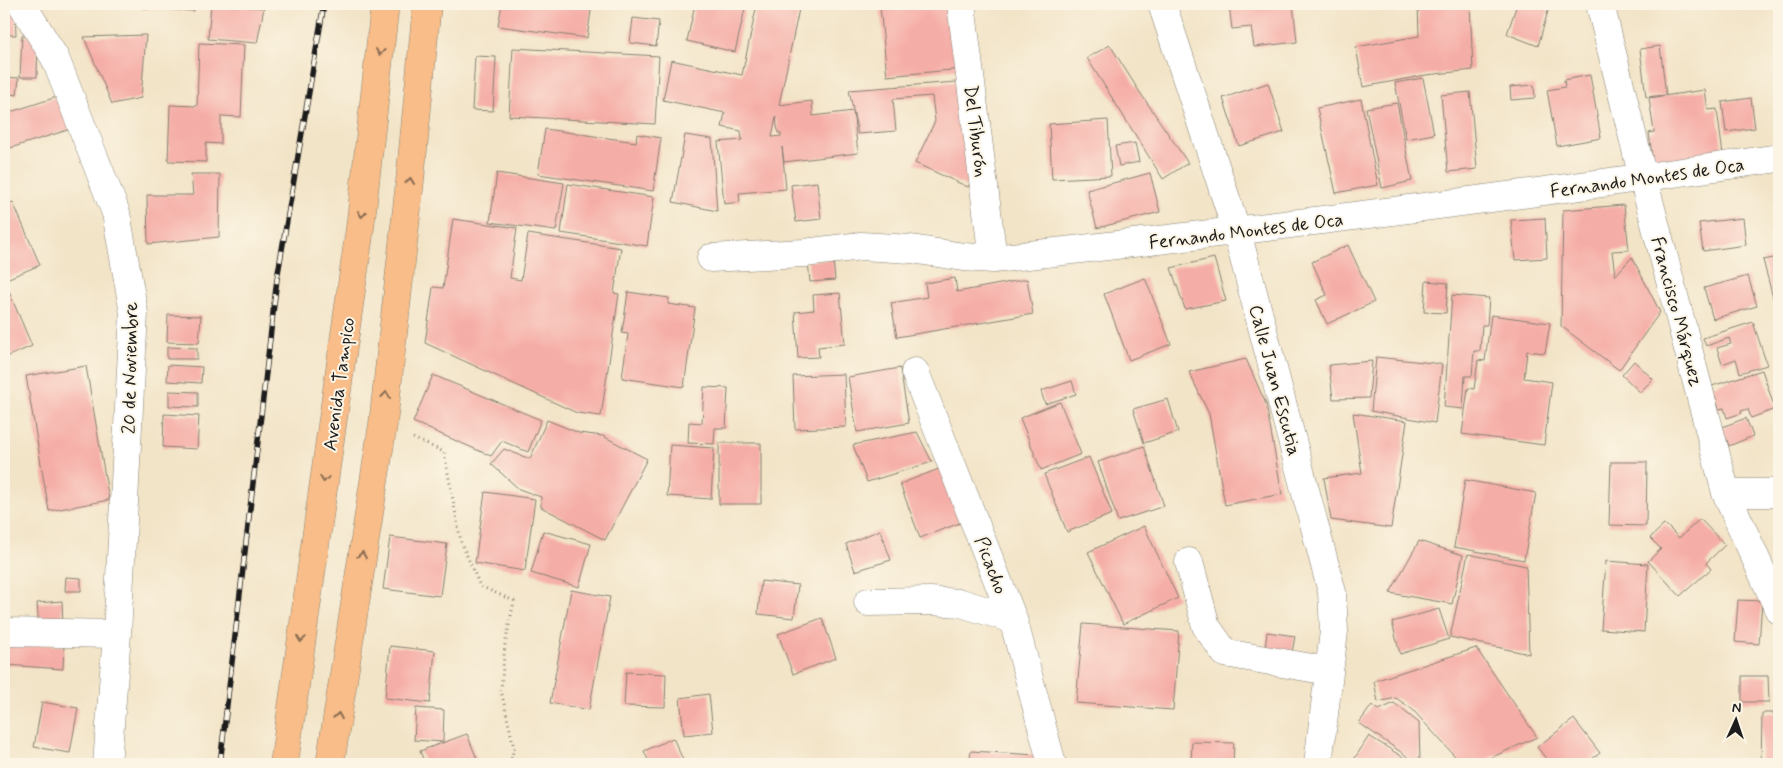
<svg xmlns="http://www.w3.org/2000/svg" width="1783" height="768" font-family="Mynerve,sans-serif">
  <style>
    .building { fill: #f5aea7; fill-rule: evenodd }
    .lines { fill: none; stroke-linecap: round; stroke-linejoin: round }
    .minor-casing { stroke: #878072; stroke-width: 29 }
    .major-casing { stroke: #878072; stroke-width: 29 }
    .path { stroke: #878072; stroke-width: 3; stroke-dasharray: 1 4; stroke-linecap: butt }
    .minor { stroke: #fff; stroke-width: 28 }
    .major { stroke: #f8bd88; stroke-width: 28 }
    .rail-casing { stroke: #1c1c1c; stroke-width: 5.5 }
    .rail { stroke: #fcf5e5; stroke-width: 4; stroke-dasharray: 11; stroke-linecap: butt }
    .oneway { stroke: #8a6c52 }
    .labels { text-anchor: middle; stroke-width: 4; stroke-linejoin: round; paint-order: stroke }
    .street-label { font-size: 19px; fill: #1c1c1c; stroke: #fcf5e5 }
  </style>
  <rect width="100%" height="100%" fill="#fcf5e5"/>
  <filter id="ink" filterUnits="userSpaceOnUse"><feTurbulence type="fractalNoise" baseFrequency=".02" numOctaves="2"/><feDisplacementMap in="SourceGraphic" scale="10" xChannelSelector="R" yChannelSelector="G"/><feConvolveMatrix kernelMatrix="1 2 1 2 8 2 1 2 1" color-interpolation-filters="sRGB"/></filter>
  <filter id="wash" filterUnits="userSpaceOnUse"><feTurbulence type="fractalNoise" baseFrequency=".0096" numOctaves="4" result="noise"/><feDisplacementMap in="SourceGraphic" scale="20" xChannelSelector="R" yChannelSelector="G"/><feGaussianBlur stdDeviation="1.12" result="paint"/><feColorMatrix in="noise" values="0 0 0 0 0 0 0 0 0 0 0 0 0 0 0 0 0 1.4 0 .05"/><feComposite in="paint" operator="in"/></filter>
  <g filter="url(#wash)">
    <rect width="100%" height="100%" fill="#f2e4c7"/>
    <g id="blocks">
      <path class="building" d="M144,4h51l-1,7 -51,-3z
        M211,4l53,4 -7,35 -49,-4z
        M502,4h90l-5,34 -89,-12z
        M695,4h51l-11,48 -48,-11z
        M757,4h43l-21,101 33,-4 1,15 40,-5 5,42 -74,9 -2,-15 4,42 -47,4 1,9 -16,2 -6,-62 24,-2 -1,-9 -19,-4 3,-14 -62,-13 8,-40 71,15zM776,117l2,16h3v3l-9,1z
        M910,4h46l6,65 -75,7 -7,-70z
        M1229,4h64l4,38 -43,5 -3,-20 -19,2z
        M1418,4h52l3,66 -47,5 -63,12 -7,-40 63,-11z
        M1517,4h33l-12,42 -31,-12z
        M4,10h11l1,25h-12z
        M633,18l26,3 -3,25 -26,-3z
        M146,35l-5,63 -29,6 -28,-67z
        M22,36l16,1 -1,40h-17z
        M199,43l45,2 -3,72 -20,-1v28l-15,-1v19l-38,-1 2,-56 27,1z
        M1110,45l27,43 51,75 -25,16 -76,-121z
        M1660,46l6,49 -20,2 -6,-48z
        M513,48l146,8 -4,68 -146,-8z
        M475,56l21,1 -3,54 -21,-1z
        M1590,75l11,63 -44,8 -10,-56 18,-3 -1,-7z
        M4,77l15,1 -2,17 -13,-2z
        M1423,78l11,56 -28,5 -11,-56z
        M970,81l8,86 -10,20 -53,-24 20,-42 -3,-25 -39,3 3,32 -38,3 -9,-44z
        M1268,83l16,49 -45,14 -16,-48z
        M1534,85l1,13 -24,2 -1,-13z
        M1705,90l3,20 9,-1 6,46 -70,9 -4,-31 5,-1 -5,-34z
        M1470,92l7,77 -29,3 -7,-77z
        M63,95l11,33 -70,22v-36z
        M1751,98l4,30 -29,4 -4,-30z
        M1361,99l17,86 -42,8 -19,-85z
        M1397,103l15,78 -30,7 -16,-80z
        M1108,120l3,56 -59,3 -3,-55z
        M545,129l91,13 1,-8 24,4 -8,53 -115,-17z
        M685,135l27,4 5,72 -44,-9z
        M1135,143l4,19 -20,4 -4,-20z
        M497,173l67,10 -8,48 -66,-9z
        M1150,173l10,39 -63,16 -10,-38z
        M191,174h29l-1,63 -71,7 -1,-49h46z
        M817,182l4,37 -25,3 -5,-37z
        M568,184l86,13 -7,49 -86,-13z
        M13,202l27,63 -36,15 28,66 -28,12v-152z
        M1624,205l5,45 -17,1 3,25 17,-19 28,55 -41,58 -58,-44 2,-116z
        M1545,218l2,40 -32,2 -4,-40z
        M1743,218l3,27 -43,6 -4,-28z
        M453,219l64,9 -7,50 11,2 7,-46 93,14 -7,45 5,1 -18,122 -24,-3 -152,-70 8,-56 10,1z
        M1348,245l26,57 -47,22 -11,-24 11,-5 -15,-33z
        M1779,257v56h-2l-14,-53z
        M1214,258l12,43 -41,8 -14,-41z
        M833,259l2,21 -25,2 -2,-21z
        M1748,276l9,30 -44,13 -9,-31z
        M955,278l2,14 70,-13 6,35 -136,23 -6,-34 36,-6 -2,-14z
        M1145,278l26,66 -42,16 -25,-66z
        M1426,281l22,2 -2,30 -22,-1z
        M628,292l41,6 -1,6 27,4 -11,79 -62,-9 6,-44 -6,-1z
        M840,293l5,51 -27,3 1,10 -21,1 -3,-46 19,-2 -1,-15z
        M1452,295l37,3 -2,27h-5l-2,26h-6l-2,25h-7l-2,33 -19,-2z
        M168,315l33,1 -2,27 -32,-1z
        M1491,315l59,8 -5,30 -18,-2 -3,27 28,4 -8,63 -82,-11 6,-46 6,1 4,-29 7,1z
        M1753,322l14,43 -27,8 -4,-14 -14,5 -5,-16 14,-4 -2,-6 -23,8 -3,-8z
        M167,347l30,1v11h-30z
        M1376,357l66,7 -7,59 -64,-12z
        M1246,359l20,45 16,90 -57,11 -16,-91 -20,-42z
        M1372,361l-3,37 -36,1 -4,-34z
        M1634,361l19,18 -13,13 -18,-17z
        M168,365l34,2 -1,16 -34,-2z
        M86,366l23,134 -60,11 -23,-135z
        M900,368l9,55 -52,9 -9,-55z
        M1762,370l13,39 -24,9 -3,-9 -7,2 1,2 -15,5 -3,-10 -5,1 -7,-23z
        M844,374l2,53 -51,2 -2,-53z
        M433,375l108,45 -13,32 -26,-11 -11,15 -78,-34z
        M1072,381l4,13 -31,10 -4,-13z
        M704,387l24,1 -2,40h-11l-1,16 -26,-1 1,-21 13,1z
        M169,391l29,1v15l-29,-1z
        M1168,399l10,33 -34,11 -11,-34z
        M1060,402l21,52 -40,16 -21,-52z
        M1353,413l54,8 -16,107 -60,-8 -7,-42 38,-5z
        M164,414l35,2 -2,33 -34,-2z
        M1746,418l7,18 -24,10 -7,-19z
        M547,420l32,13 24,3 44,23 -42,81 -64,-33v-10l-22,-8 -28,-25 13,-15 26,10z
        M917,432l15,30 -65,20 -14,-37z
        M719,443h42v61h-42z
        M670,445l44,3 -3,51 -44,-3z
        M1144,446l20,60 -46,15 -20,-59z
        M1089,457l23,57 -45,18 -23,-58z
        M1611,462h36l-1,64 -37,-1z
        M4,463h1l3,43h-4z
        M944,467l21,54 -45,17 -20,-54z
        M1465,480l71,13 -12,67 -70,-13z
        M485,492l50,7 -10,72 -50,-8z
        M1700,519l25,26 -19,18 5,6 -31,27 -32,-35 13,-12 -11,-11 15,-14 14,14z
        M1144,526l34,72 -55,26 -35,-72z
        M880,530l11,30 -36,11 -9,-27z
        M543,531l48,13 -12,43 -48,-14z
        M390,537l57,7 -7,52 -57,-7z
        M1419,541l44,14 -11,49 -62,-11z
        M1468,554l58,12 3,88 -79,-17z
        M1606,561l42,3 -4,68 -43,-3z
        M66,577l15,1v13h-16z
        M761,581l37,4 -4,33 -36,-4z
        M571,590l39,7 -21,113 -39,-7z
        M1738,600l24,1 -3,43 -24,-2z
        M62,601l1,24 -24,2 -2,-24z
        M1439,609l10,30 -49,15 -8,-32z
        M822,618l14,40 -43,16 -15,-40z
        M1083,624l96,7 -6,79 -97,-7z
        M1267,632l28,4 -3,17 -27,-4z
        M6,642l58,4 -1,23 -58,-4z
        M390,646l45,5 -5,52 -45,-5z
        M1476,648l61,89 -60,27h-15l-50,-55 -16,-11 -18,4 -4,-21z
        M626,672l40,2 -1,33 -41,-1z
        M1742,676h26l1,26h-27z
        M709,694l4,38 -29,3 -4,-37z
        M42,702l36,6 -8,45 -36,-6z
        M1394,703l25,20 1,41h-2l-59,-41 13,-18 7,5z
        M416,708l28,2 -1,32 -29,-2z
        M1762,713h17v51h-18z
        M1574,719l26,34 -15,11h-35l-13,-17z
        M467,734l12,30h-54l-5,-13z
        M1369,736l45,28h-63z
        M673,738l12,26h-35l-6,-13z
        M1192,742l42,1 -1,21h-42z
        M971,751l66,4 2,9h-70z"/>
    </g>
  </g>
  <g filter="url(#ink)">
    <use href="#blocks" fill-opacity="0" stroke="#878072" stroke-width="1"/>
    <g class="lines">
      <g class="minor-casing">
        <path id="minor" d="M22,4l33,54 61,155 18,100 -17,321 -10,130
          M961,4l32,255
          M1162,4l75,228 95,360 2,39 -16,133
          M1600,4l43,174 83,315 53,117
          M711,258l93,-5 57,-7 50,3 53,8 29,2c263,-29 525,-63 786,-101
          M915,372l98,247 39,145
          M1726,493h53
          M1189,562l17,64 19,27 104,18
          M868,602l62,-1 31,2 52,16
          M4,632l113,2"/>
      </g>
      <g class="major-casing">
        <path id="major" d="M284,764l76,-536 25,-224
          M330,764l53,-340 27,-243 17,-177"/>
      </g>
      <path class="path" d="M413,438l31,14 17,90 19,44 34,15 -9,44 -4,45 13,58 -4,16"/>
      <use href="#minor" class="minor"/>
      <use href="#major" class="major"/>
      <g class="rail-casing">
        <path id="rail" d="M220,764l57,-485 47,-275"/>
      </g>
      <use href="#rail" class="rail"/>
    </g>
    <defs><path id="oneway-chevron" d="M-2-3.5L2.5 0L-2 3.5" fill="none" stroke-width="1.6" stroke-linecap="round" stroke-linejoin="round" transform="scale(1.25)"/></defs>
    <g class="oneway">
      <use href="#oneway-chevron" transform="translate(380 52) rotate(96)"/>
      <use href="#oneway-chevron" transform="translate(410 181) rotate(-84)"/>
      <use href="#oneway-chevron" transform="translate(362 214) rotate(96)"/>
      <use href="#oneway-chevron" transform="translate(386 395) rotate(-84)"/>
      <use href="#oneway-chevron" transform="translate(324 479) rotate(98)"/>
      <use href="#oneway-chevron" transform="translate(362 555) rotate(-81)"/>
      <use href="#oneway-chevron" transform="translate(301 639) rotate(98)"/>
      <use href="#oneway-chevron" transform="translate(338 716) rotate(-81)"/>
    </g>
  </g>
  <g class="labels">
    <g class="street-label">
      <text transform="translate(977 131) rotate(83)" y="7">Del Tiburón</text>
      <text transform="translate(1647 177) rotate(-8)" y="7">Fernando Montes de Oca</text>
      <text transform="translate(1246 230) rotate(-7)" y="7">Fernando Montes de Oca</text>
      <text transform="translate(1678 311) rotate(75)" y="7">Francisco Márquez</text>
      <text transform="translate(129 368) rotate(-89)" y="7">20 de Noviembre</text>
      <text transform="translate(1276 380) rotate(75)" y="7">Calle Juan Escutia</text>
      <text transform="translate(338 384) rotate(-82)" y="7">Avenida Tampico</text>
      <text transform="translate(992 565) rotate(69)" y="7">Picacho</text>
    </g>
  </g>
  <rect width="1783" height="768" fill="none" stroke="#fcf5e5" stroke-width="20"/>
  <g transform="translate(1736 720) rotate(3)" stroke="#fcf5e5" stroke-width="4" paint-order="stroke">
  <path d="M0-4L9 19L0 12L-9 19Z" fill="#1c1c1c"/>
  <text y="-8" font-size="14" font-weight="bold" text-anchor="middle" fill="#1c1c1c">N</text>
  </g>
</svg>
